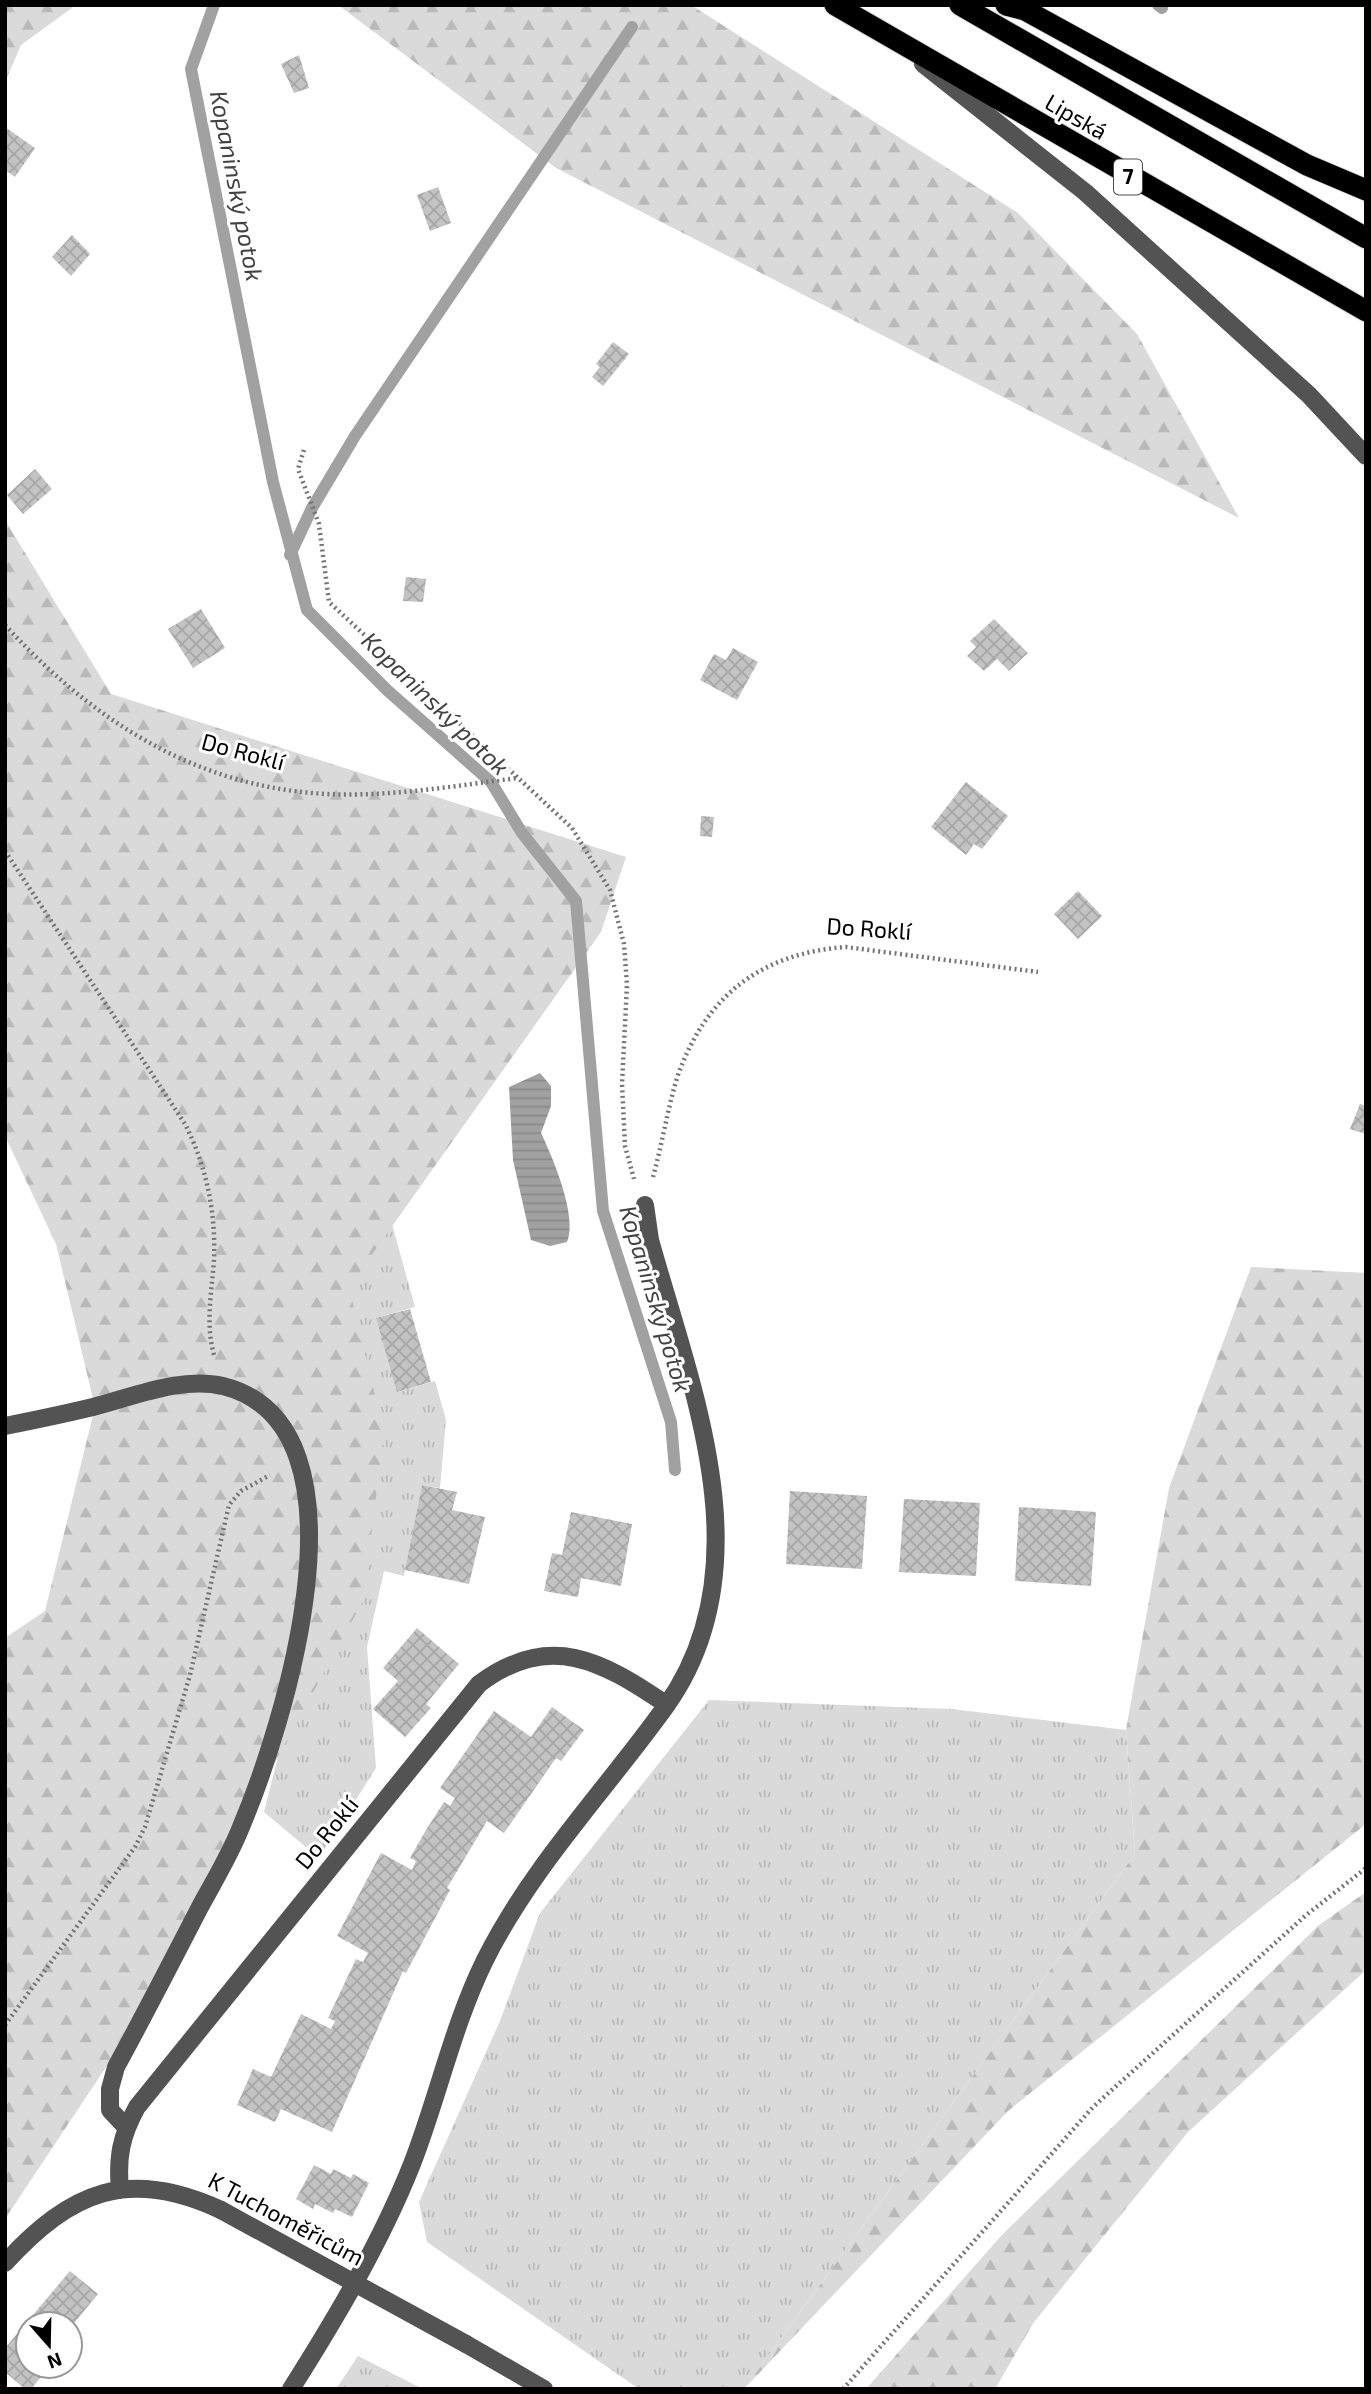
<svg xmlns="http://www.w3.org/2000/svg" width="1371" height="2394" font-family="'Exo 2',sans-serif">
  <style>
    .grass { fill: url(#grass-tufts) }
    .forest { fill: url(#forest-firs) }
    .water { fill: url(#water-rules) }
    .lines { fill: none; stroke-linecap: round; stroke-linejoin: round }
    .stream { stroke: #a1a1a1; stroke-width: 12 }
    .building { fill: url(#building-cross-hatch) }
    .highway-casing { stroke: #dbdbdb; stroke-width: 23 }
    .path { stroke: #757575; stroke-width: 4.5; stroke-dasharray: 2 3.5; stroke-linecap: butt }
    .minor { stroke: #535353; stroke-width: 18 }
    .highway { stroke: #000; stroke-width: 21 }
    .minor-bridge { stroke: #535353; stroke-width: 18 }
    .labels { text-anchor: middle; stroke-width: 6; stroke-linejoin: round; paint-order: stroke }
    .shield { fill: #fff; stroke: #4c4c4c; stroke-width: 2 }
    .shield-label { font-size: 21px; font-weight: bold; fill: #000 }
    .street-label { font-size: 23px; fill: #000; stroke: #fff }
    .water-label { font-size: 24px; font-style: italic; fill: #424242; stroke: #fff }
  </style>
  <defs>
    <pattern id="grass-tufts" width="24" height="20" patternUnits="userSpaceOnUse" patternTransform="scale(1.75)"><rect width="24" height="20" fill="#dadada"/><path d="M3 7l-1-3M5 7V3M7 7l1-3M15 17l-1-3M17 17v-4M19 17l1-3" fill="none" stroke="#b9b9b9"/></pattern>
    <pattern id="forest-firs" width="22" height="20" patternUnits="userSpaceOnUse" patternTransform="scale(1.75)"><rect width="22" height="20" fill="#dadada"/><path d="M5 1l3.5 6h-7zM16 11l3.5 6h-7z" fill="#b9b9b9"/></pattern>
    <pattern id="water-rules" width="6" height="5" patternUnits="userSpaceOnUse" patternTransform="scale(1.75)"><rect width="6" height="5" fill="#a1a1a1"/><path d="M0 2.5h6" fill="none" stroke="#898989"/></pattern>
    <pattern id="building-cross-hatch" width="8" height="8" patternUnits="userSpaceOnUse" patternTransform="scale(1.75)"><rect width="8" height="8" fill="#c3c3c3"/><path d="M0 0l8 8M0 8l8-8" fill="none" stroke="#a6a6a6"/></pattern>
  </defs>
  <rect width="100%" height="100%" fill="#fff"/>
  <path class="grass" d="M378,1174l37,133 -39,11 22,74 37,-11 11,39 -6,68 -18,-3 -18,91 -20,-5 -17,76 9,121 -57,90 -55,-46 66,-261 -66,-349z
    M709,1700l243,9 174,21 9,124 -391,535h-105l-212,-147 -8,-40 81,-181 40,-108z
    M358,2356l65,33h-87z"/>
  <path class="forest" d="M5,5h71l-55,40 -16,37z
    M338,5h353l327,208 119,121 102,184 -683,-350z
    M5,520l106,174 515,163 -25,75 -252,355 35,146 -21,168 -245,448 -113,170v-581l40,-27 50,-204 -39,-163 -51,-108z
    M1251,1267l115,6v551l-358,287 -264,278 391,-535 -9,-124 43,-242z
    M1366,1892v78l-178,162 -154,190 -39,67h-129l135,-153 318,-311z"/>
  <path class="water" d="M540,1073l11,13v20l-10,27c12,25 37,84 26,109l-17,4 -19,-6 -18,-80 -4,-73z"/>
  <g class="lines">
    <path class="stream" d="M214,5l-23,64 82,413 34,128 80,80 104,92 31,51 54,68 27,310 68,211 4,48
      M1158,5l4,3
      M290,555l22,-47 43,-72 277,-409"/>
  </g>
  <path class="building" d="M299,55l10,33 -15,5 -13,-29z
    M5,127l30,21 -20,29 -10,-7z
    M438,187l13,36 -21,8 -13,-36z
    M72,235l18,19 -19,22 -19,-19z
    M613,342l16,12 -26,32 -11,-9 8,-10 -4,-3z
    M35,469l17,20 -29,25 -16,-19z
    M406,577l20,2 -3,23 -20,-1z
    M201,609l24,39 -32,20 -25,-39z
    M994,619l34,34 -19,18 -12,-12 -13,12 -17,-15 9,-9 -6,-6z
    M733,648l25,14 -21,38 -37,-20 14,-26 12,6z
    M966,782l42,34 -26,33 -8,-5 -8,11 -35,-28z
    M701,816l13,1 -2,20 -12,-1z
    M1078,891l24,25 -24,23 -24,-25z
    M1360,1104l6,2v28l-16,-5z
    M410,1309l21,73 -34,10 -21,-74z
    M422,1485l35,7 -5,18 33,7 -16,67 -64,-14z
    M790,1491l77,5 -5,73 -76,-5z
    M904,1499l76,4 -4,73 -77,-4z
    M1019,1507l77,5 -5,74 -76,-5z
    M571,1512l61,12 -11,62 -40,-8 -3,19 -34,-6 8,-38 10,2z
    M417,1628l42,36 -33,40 5,4 -26,29 -32,-28 25,-28 -15,-13z
    M552,1707l32,23 -23,31 -5,-3 -52,75 -17,-12 -40,67 3,2 -44,83 -3,-2 -71,161 -51,-23 -6,13 -38,-17 16,-36 18,8 30,-63 30,15 4,-8 -7,-3 28,-59 7,3 5,-9 -31,-17 44,-83 31,17 4,-9 -6,-3 16,-28 18,-28 6,4 5,-8 -15,-10 54,-77 37,26z
    M314,2165l17,9 2,-5 18,9 2,-4 16,9 -17,34 -17,-8 -2,4 -18,-9 -2,5 -17,-10z
    M70,2271l28,23 -28,34v-4h-42v42h22l-19,23h-6l-20,-17v-24z"/>
  <g class="lines">
    <g class="highway-casing">
      <path id="highway" d="M835,5l531,306
        M960,5l406,233
        M1006,5l19,5 282,155 59,25"/>
    </g>
    <path class="path" d="M304,450l-6,19 21,55 10,78 243,226 38,62 14,54 3,41 -5,99 3,62 9,33
      M5,625c87,95 190,162 321,169 64,3 129,-8 191,-16
      M5,851l180,273c21,41 31,88 29,135 -2,32 -9,64 0,96
      M653,1177c9,-32 14,-66 24,-99 28,-82 84,-125 169,-131l192,25
      M5,2025l130,-178 10,-20 45,-152 39,-170 12,-14 29,-16
      M843,2389l250,-282 212,-191 61,-48"/>
    <path class="minor" d="M923,64l162,128 224,203 57,61
      M5,1426c30,-6 59,-12 88,-19 40,-10 88,-31 130,-21 157,40 59,344 18,441 -11,28 -27,54 -41,80 -28,54 -55,107 -84,160l-6,22v21l16,17
      M120,2190c-3,-33 1,-54 17,-83l342,-423c71,-53 123,-23 188,21
      M5,2263c66,-72 123,-96 216,-53
      M466,2344l78,45
      M291,2389c45,-71 90,-147 121,-225 26,-67 41,-139 73,-204 47,-94 120,-169 181,-254 100,-140 25,-319 -16,-466l-5,-35"/>
    <use href="#highway" class="highway"/>
    <path class="minor-bridge" d="M221,2210l245,134"/>
  </g>
  <g class="labels">
    <rect class="shield" x="1114" y="159.5" width="28" height="35" rx="5"/>
    <g class="shield-label">
      <text x="1128" y="184">7</text>
    </g>
    <g class="street-label">
      <text transform="translate(1076 117) rotate(30)" y="8">Lipská</text>
      <text transform="translate(243 752) rotate(15)" y="8">Do Roklí</text>
      <text transform="translate(869 929) rotate(4)" y="8">Do Roklí</text>
      <text transform="translate(327 1833) rotate(-51)" y="8">Do Roklí</text>
      <text transform="translate(286 2219) rotate(28)" y="8">K Tuchoměřicům</text>
    </g>
    <g class="water-label">
      <text transform="translate(236 186) rotate(79)" y="8">Kopaninský potok</text>
      <text transform="translate(435 704) rotate(44)" y="8">Kopaninský potok</text>
      <text transform="translate(655 1299) rotate(73)" y="8">Kopaninský potok</text>
    </g>
  </g>
  <rect width="1371" height="2394" fill="none" stroke="#000000" stroke-width="14"/>
  <g transform="translate(49 2345) rotate(160)"><circle r="33" fill="#ffffff" stroke="#999999" stroke-width="2"/>
  <path d="M0-5L12 26L0 18L-12 26Z" fill="#000000"/>
  <text y="-10" font-size="19" font-weight="bold" text-anchor="middle" fill="#000000">N</text>
  </g>
</svg>
